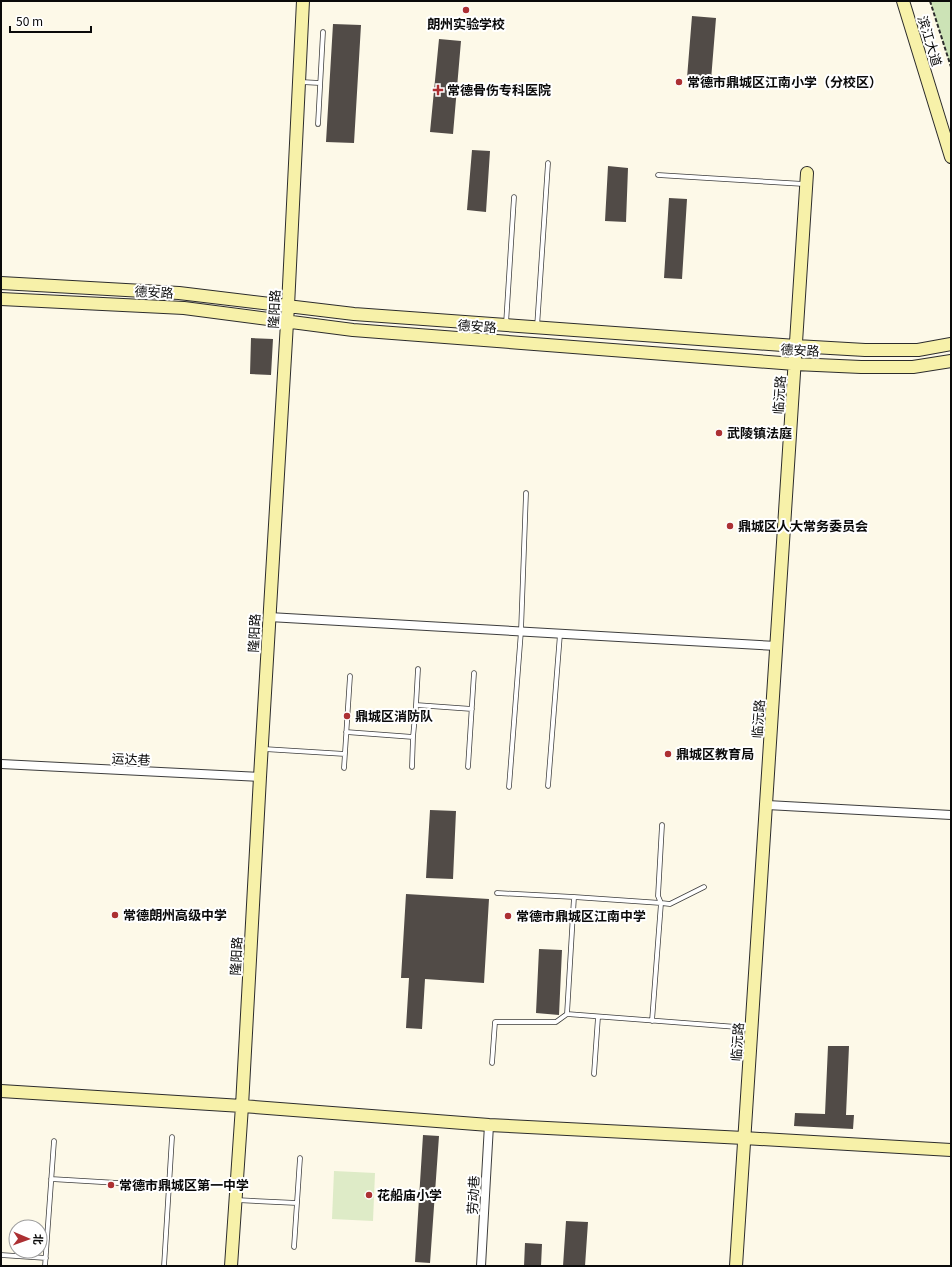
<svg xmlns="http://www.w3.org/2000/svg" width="952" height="1267" font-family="Georgia,'Noto Sans SC',serif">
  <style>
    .green { fill: #cce3b6 }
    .pitch { fill: #deebc7 }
    .building { fill: #514b47 }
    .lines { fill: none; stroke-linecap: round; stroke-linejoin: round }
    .lane-casing { stroke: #3d3d3d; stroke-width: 5.5 }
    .street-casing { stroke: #3d3d3d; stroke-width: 10 }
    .secondary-casing { stroke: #2c2c2c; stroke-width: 14 }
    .path { stroke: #2c2c2c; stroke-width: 2; stroke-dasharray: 4 2; stroke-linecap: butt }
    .lane { stroke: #fff; stroke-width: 4 }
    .street { stroke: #fff; stroke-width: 8 }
    .secondary { stroke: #f7f1a9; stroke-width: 12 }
    .poi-dot { fill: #ac3033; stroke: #fff; stroke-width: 1.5 }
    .labels { text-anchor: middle; stroke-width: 4; stroke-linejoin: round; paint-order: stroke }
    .poi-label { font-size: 13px; font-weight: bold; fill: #0a0a0a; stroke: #fff; text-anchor: start }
    .street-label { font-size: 13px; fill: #0a0a0a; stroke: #fff }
  </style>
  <rect width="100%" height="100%" fill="#fdf9e8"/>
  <path class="green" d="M930,1h21v66z"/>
  <path class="pitch" d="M334,1171l41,2 -2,48 -41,-2z"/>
  <path class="building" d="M692,16l24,2 -5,62 -24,-2z
    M333,24l28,1 -7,118 -28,-1z
    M439,39l22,2 -8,93 -23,-2z
    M472,150l18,1 -4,61 -19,-2z
    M608,166l20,2 -2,54 -21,-1z
    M669,198l18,1 -5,80 -18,-1z
    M251,338l22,1 -2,36 -21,-1z
    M430,810l26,1 -3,68 -27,-1z
    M406,894l83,5 -5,84 -59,-4 -3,50 -16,-1 3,-50h-8z
    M539,949l23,1 -3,65 -23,-2z
    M828,1046h21l-3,69h8l-1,14 -59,-3 1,-13 30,1z
    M423,1135l16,1 -9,127 -15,-1z
    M566,1221l22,1 -3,44h-22z
    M525,1243l17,1 -1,22h-17z"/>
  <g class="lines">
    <g class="lane-casing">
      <path id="lane" d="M301,82l19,1
        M318,124l5,-92
        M658,175l146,9
        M506,324l8,-127
        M537,327l11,-164
        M416,705l2,-36
        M346,732l67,5 3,-32 56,4
        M264,749l81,5
        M412,767l1,-30
        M468,767l6,-94
        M344,768l6,-92
        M548,786l12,-152
        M509,787l12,-156 5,-138
        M662,825l-4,71 3,7 9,1 34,-17
        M497,893l77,4
        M567,1014l7,-117 87,6 -9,118
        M492,1063l3,-41h61l11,-8 183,14
        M594,1074l4,-57
        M51,1179l118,7
        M236,1200l61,3
        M294,1247l6,-89
        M1,1255l45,3
        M45,1266l9,-125
        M164,1266l8,-129"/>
    </g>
    <g class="street-casing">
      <path id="street" d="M269,617l508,29
        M1,764l259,13
        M767,805l184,10
        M481,1266l8,-141"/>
    </g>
    <g class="secondary-casing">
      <path id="secondary" d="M903,1l48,156
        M1,283l178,10 175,21 442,32 69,4h53l33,-6
        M1,299l183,9 169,22 442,34 66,3h52l38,-6
        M1,1091l241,15 247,19 255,13 207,12
        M231,1266l11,-160 18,-329 28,-471 15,-305
        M736,1266l71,-1093"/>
    </g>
    <path class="path" d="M930,1l21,66"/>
    <use href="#lane" class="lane"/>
    <use href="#street" class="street"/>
    <use href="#secondary" class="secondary"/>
  </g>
  <g class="poi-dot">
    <circle cx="466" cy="10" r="4"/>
    <circle cx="679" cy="82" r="4"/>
    <path d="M436 84h4v4h4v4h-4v4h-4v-4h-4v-4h4z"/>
    <circle cx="719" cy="433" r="4"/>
    <circle cx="730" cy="526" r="4"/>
    <circle cx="347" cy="716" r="4"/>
    <circle cx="668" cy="754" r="4"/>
    <circle cx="115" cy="915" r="4"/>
    <circle cx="508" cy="916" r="4"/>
    <circle cx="111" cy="1185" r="4"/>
    <circle cx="369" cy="1195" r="4"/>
  </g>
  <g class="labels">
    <g class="poi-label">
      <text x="466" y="29" text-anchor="middle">朗州实验学校</text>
      <text x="687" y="87">常德市鼎城区江南小学（分校区）</text>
      <text x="447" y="95">常德骨伤专科医院</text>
      <text x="727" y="438">武陵镇法庭</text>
      <text x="738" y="531">鼎城区人大常务委员会</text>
      <text x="355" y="721">鼎城区消防队</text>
      <text x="676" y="759">鼎城区教育局</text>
      <text x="123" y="920">常德朗州高级中学</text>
      <text x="516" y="921">常德市鼎城区江南中学</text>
      <text x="119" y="1190">常德市鼎城区第一中学</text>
      <text x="377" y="1200">花船庙小学</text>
    </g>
    <g class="street-label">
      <text transform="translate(930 41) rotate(73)" y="5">滨江大道</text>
      <text transform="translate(154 292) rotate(3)" y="5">德安路</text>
      <text transform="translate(274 309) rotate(-87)" y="5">隆阳路</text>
      <text transform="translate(477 326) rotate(4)" y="5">德安路</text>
      <text transform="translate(800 350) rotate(3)" y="5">德安路</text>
      <text transform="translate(779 395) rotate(-86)" y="5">临沅路</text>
      <text transform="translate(254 633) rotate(-87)" y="5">隆阳路</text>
      <text transform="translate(758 719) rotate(-86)" y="5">临沅路</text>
      <text transform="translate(131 759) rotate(3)" y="5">运达巷</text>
      <text transform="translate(236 956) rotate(-87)" y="5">隆阳路</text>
      <text transform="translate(737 1042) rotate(-86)" y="5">临沅路</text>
      <text transform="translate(473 1195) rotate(-87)" y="5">劳动巷</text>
    </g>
  </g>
  <rect width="952" height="1267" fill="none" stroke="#0a0a0a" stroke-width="4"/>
  <g transform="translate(28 1239) rotate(92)"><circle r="19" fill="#ffffff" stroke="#9d9d9d"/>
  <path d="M0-3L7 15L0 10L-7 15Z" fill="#ac3033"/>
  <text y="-6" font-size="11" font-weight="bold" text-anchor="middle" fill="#0a0a0a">北</text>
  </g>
  <path d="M10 26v6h81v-6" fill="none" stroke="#0a0a0a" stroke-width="2"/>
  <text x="16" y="26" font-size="12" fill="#0a0a0a" stroke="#ffffff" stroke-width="3" paint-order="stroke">50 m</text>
</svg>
